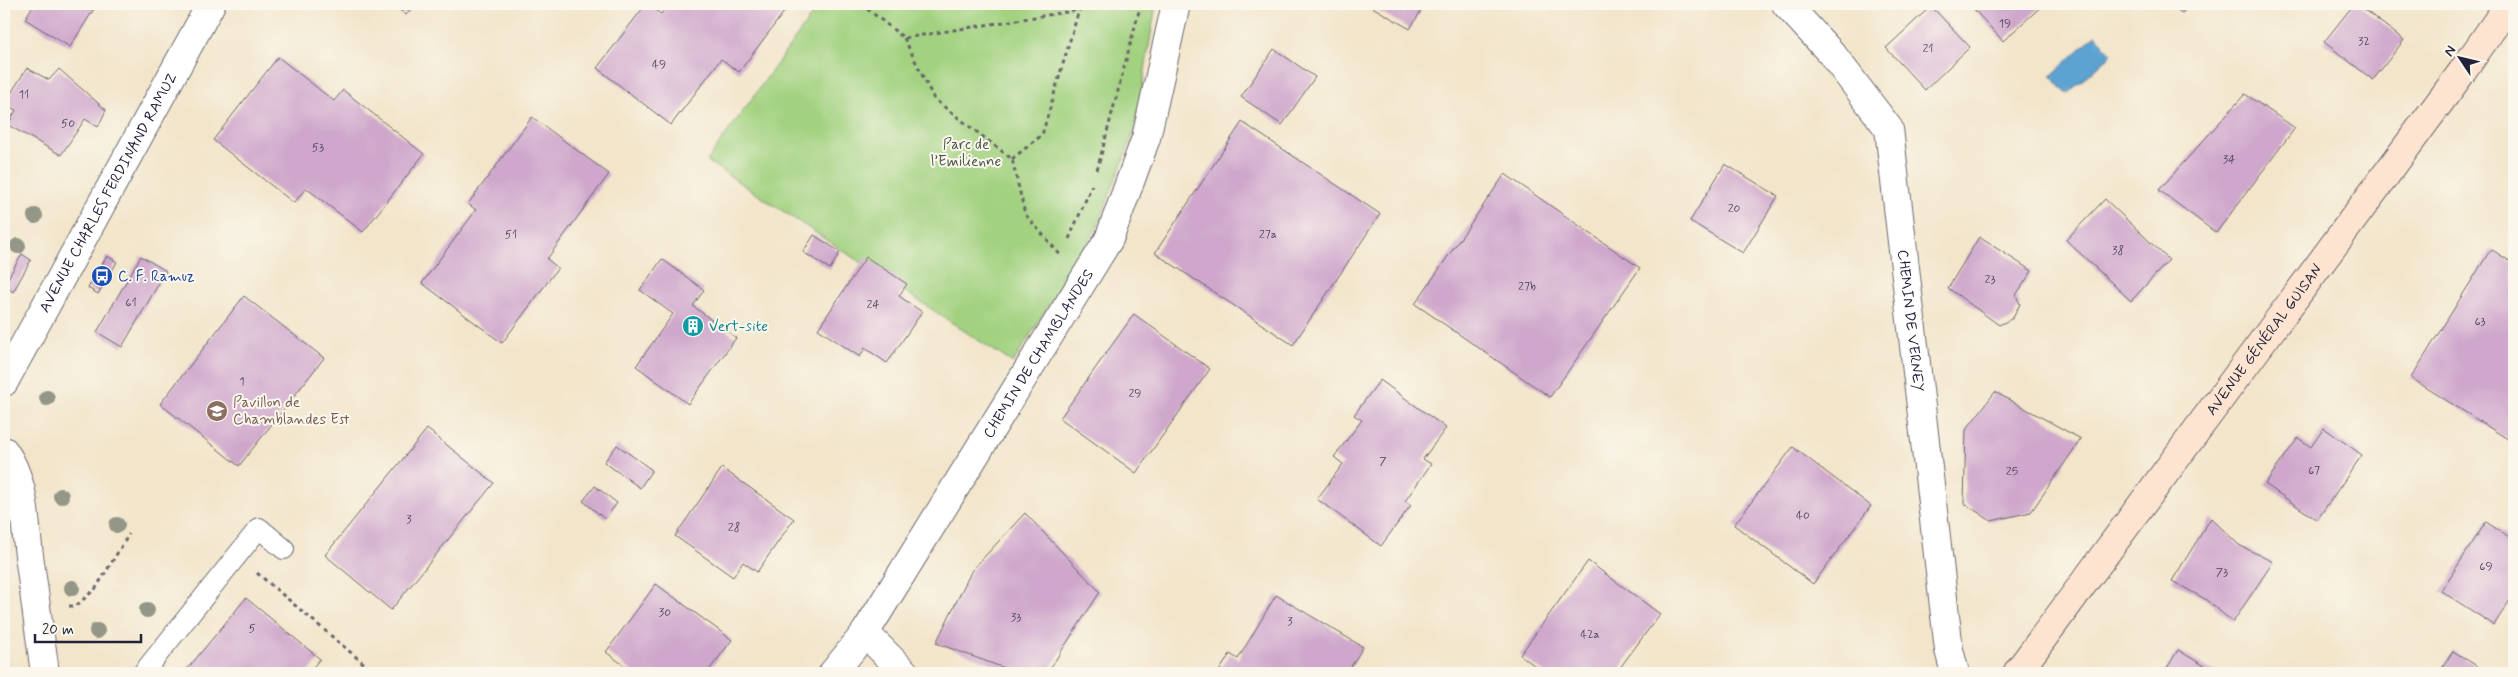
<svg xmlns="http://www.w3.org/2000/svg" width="2518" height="677" font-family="Mynerve,sans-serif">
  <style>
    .green { fill: #a2d280; stroke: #627a5e }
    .water { fill: #5ca3d2; stroke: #3f6286 }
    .building { fill: #cfa7cc }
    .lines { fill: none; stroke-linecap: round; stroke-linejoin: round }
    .service-casing { stroke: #6b666d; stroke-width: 22 }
    .minor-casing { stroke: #6b666d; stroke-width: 30 }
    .tertiary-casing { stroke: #6b666d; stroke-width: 30 }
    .secondary-casing { stroke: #6b666d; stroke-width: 30 }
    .path { stroke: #6b666d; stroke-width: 3; stroke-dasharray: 4 4; stroke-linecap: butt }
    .service { stroke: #fff; stroke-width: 20 }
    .minor { stroke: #fff; stroke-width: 28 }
    .tertiary { stroke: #fff; stroke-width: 28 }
    .secondary { stroke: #fde4d0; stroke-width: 28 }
    .tree { fill: #949787 }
    .labels { text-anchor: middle; stroke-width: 4; stroke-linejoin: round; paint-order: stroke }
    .number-label { font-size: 12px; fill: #4d435f }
    .park-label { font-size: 15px; fill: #485750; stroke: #fbf7ec }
    .street-label { font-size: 15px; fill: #22223b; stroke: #fbf7ec }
    .transit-label { font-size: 15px; fill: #164399; stroke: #fbf7ec; text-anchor: start }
    .culture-label { font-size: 15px; fill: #0d838f; stroke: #fbf7ec; text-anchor: start }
    .education-label { font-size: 15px; fill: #785e54; stroke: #fbf7ec; text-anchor: start }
  </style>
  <rect width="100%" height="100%" fill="#fbf7ec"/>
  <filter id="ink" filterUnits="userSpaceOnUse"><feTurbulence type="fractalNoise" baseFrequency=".02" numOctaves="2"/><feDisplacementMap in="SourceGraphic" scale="10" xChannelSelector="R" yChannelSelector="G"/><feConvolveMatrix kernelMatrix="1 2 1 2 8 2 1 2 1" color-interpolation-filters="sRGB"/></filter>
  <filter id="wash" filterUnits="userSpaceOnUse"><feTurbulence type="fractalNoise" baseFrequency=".0096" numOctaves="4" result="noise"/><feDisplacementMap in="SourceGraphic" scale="20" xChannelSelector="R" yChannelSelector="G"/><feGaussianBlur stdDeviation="1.12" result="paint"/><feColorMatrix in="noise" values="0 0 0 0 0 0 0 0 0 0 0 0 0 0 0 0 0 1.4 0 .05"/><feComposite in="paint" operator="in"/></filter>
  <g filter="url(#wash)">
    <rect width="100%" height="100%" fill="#f2e5ca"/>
    <path class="green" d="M820,4h336l-21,126 -37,95 -85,138 -306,-202z"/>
    <path class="water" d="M2095,35l17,19 -45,40 -16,-18z"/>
    <g id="blocks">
      <path class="building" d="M34,4h63l-27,43 -45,-28z
        M392,4h23l-9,11z
        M646,4l15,10 8,-10h121l-51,68 -18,-13 -50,66 -74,-57z
        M1367,4h58l-15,25z
        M1969,4h75l-41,37z
        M2169,4h20l-7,9z
        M2354,4h3l47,36 -31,40 -49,-38z
        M1931,6l39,41 -45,43 -39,-42z
        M1274,49l41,28 -33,48 -41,-28z
        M278,57l56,44 9,-11 81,64 -61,78 -57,-44 -12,15 -81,-63z
        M27,68l22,12 10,-11 47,41 -8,17 -13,-8 -24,36 -53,-30 8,-15 -12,-6z
        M2245,94l50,34 -79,105 -57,-43z
        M532,117l77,57 -62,85 11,9 -56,75 -80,-60 54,-73 -8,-6z
        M1242,122l138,92 -87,131 -138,-92z
        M1725,164l53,32 -35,57 -53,-32z
        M1505,174l135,94 -90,129 -135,-93z
        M2105,199l64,61 -38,41 -65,-61z
        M814,235l26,17 -10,17 -27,-17z
        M1979,237l53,34 -16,24 4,9 -7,14 -14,7 -51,-37z
        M2491,249l23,15v179l-103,-65z
        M22,254l9,6 -18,32 -9,-7z
        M107,256l10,6 -19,32 -10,-6z
        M141,256l25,15 -44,76 -25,-15z
        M866,257l41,27 -8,12 23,16 -35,51 -22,-15 -5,9 -42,-28z
        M662,259l42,31 -11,16 43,32 -48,66 -52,-38 37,-52 -33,-24z
        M244,296l80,62 -85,108 -79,-62z
        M1134,314l76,55 -74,104 -76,-55z
        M1380,380l66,48 -23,31 8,5 -26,37 6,4 -30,41 -64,-47 26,-35 -9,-7 28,-37 -8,-5z
        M1995,392l86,47 -50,73 -40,9 -27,-18 2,-73z
        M2324,428l38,27 -45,65 -52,-36 33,-46 13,9z
        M427,429l67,54 -103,127 -66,-55z
        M617,445l35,25 -12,18 -36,-26z
        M1793,447l78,59 -58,78 -79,-59z
        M722,468l72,51 -37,53 -14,-10 -10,15 -58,-41z
        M595,486l22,17 -12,16 -22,-18z
        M1025,513l75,79 -53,81h-29l-82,-30 36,-73z
        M2211,518l28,27 34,17 -40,60 -28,-23 -33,-18z
        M2486,522l28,18v54l-20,31 -53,-34z
        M1588,561l72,53 -44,59h-71l-25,-18z
        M656,584l76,56 -25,33h-73l-28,-21z
        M1276,595l87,52 -16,26h-129l12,-19 8,5z
        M246,598l74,61 -12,14h-124z
        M2178,650l38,23h-52z
        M2453,651l35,22h-49z
        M4,665l9,6 -1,2h-8z"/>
    </g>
  </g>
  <g filter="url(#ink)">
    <use href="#blocks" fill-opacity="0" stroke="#6b666d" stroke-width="1"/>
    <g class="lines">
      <g class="service-casing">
        <path id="service" d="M143,673l116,-145 25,21"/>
      </g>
      <g class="minor-casing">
        <g id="minor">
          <path id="s1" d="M1786,4l46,50 57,75 60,521 6,23"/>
          <path d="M4,451c22,31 20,68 25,104 5,39 11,79 16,118"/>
          <path d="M865,633l40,40"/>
          <path id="s2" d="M833,673l32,-40 244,-394 37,-101 30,-134"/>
        </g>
      </g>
      <g class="tertiary-casing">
        <g id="tertiary">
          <path id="s3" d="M4,382l207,-378"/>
        </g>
      </g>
      <g class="secondary-casing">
        <g id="secondary">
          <path id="s4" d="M2017,673l445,-601 47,-68"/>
        </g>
      </g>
      <path class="path" d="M861,4l43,34 175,-28 25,-6
        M904,38l30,61 78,60 13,55 37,43
        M1012,159l30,-24 37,-125
        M1097,170l42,-159
        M1069,239l23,-54
        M257,573l118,100
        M69,606h7l20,-18 33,-54"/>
      <use href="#service" class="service"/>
      <use href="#minor" class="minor"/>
      <use href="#tertiary" class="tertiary"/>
      <use href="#secondary" class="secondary"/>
    </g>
    <g class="tree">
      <circle cx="35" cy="216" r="8"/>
      <circle cx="18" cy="246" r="8"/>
      <circle cx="47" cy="398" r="8"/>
      <circle cx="61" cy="496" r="8"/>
      <circle cx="117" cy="525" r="8"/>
      <circle cx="72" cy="588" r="8"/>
      <circle cx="147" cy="610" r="8"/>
      <circle cx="97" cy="631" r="8"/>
    </g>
  </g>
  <defs>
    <g id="bus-disc" transform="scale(1.125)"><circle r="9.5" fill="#1a4fb4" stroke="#fbf7ec"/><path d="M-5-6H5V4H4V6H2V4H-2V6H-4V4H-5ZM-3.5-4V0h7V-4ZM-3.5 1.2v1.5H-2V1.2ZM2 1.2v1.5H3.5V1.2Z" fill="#fff"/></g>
    <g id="building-disc" transform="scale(1.125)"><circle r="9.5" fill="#0f9aa8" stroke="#fbf7ec"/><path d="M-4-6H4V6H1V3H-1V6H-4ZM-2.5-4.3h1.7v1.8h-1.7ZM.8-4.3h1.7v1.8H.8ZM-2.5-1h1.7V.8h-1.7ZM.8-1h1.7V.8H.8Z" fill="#fff"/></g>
    <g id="school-disc" transform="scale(1.125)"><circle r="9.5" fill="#8d6e63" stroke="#fbf7ec"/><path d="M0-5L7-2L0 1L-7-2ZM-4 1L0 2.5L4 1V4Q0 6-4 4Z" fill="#fff"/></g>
  </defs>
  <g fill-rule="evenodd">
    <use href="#bus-disc" x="102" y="276"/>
    <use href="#building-disc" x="693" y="326"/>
    <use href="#school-disc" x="217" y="411"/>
  </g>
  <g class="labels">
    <g class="number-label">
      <text x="2005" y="27">19</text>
      <text x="2364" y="45">32</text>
      <text x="1928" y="52">21</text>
      <text x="659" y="68">49</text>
      <text x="24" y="98">11</text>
      <text x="68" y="127">50</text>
      <text x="318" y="151">53</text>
      <text x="2229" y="163">34</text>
      <text x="1734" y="212">20</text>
      <text x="511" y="238">51</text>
      <text x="1268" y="238">27a</text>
      <text x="2118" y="254">38</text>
      <text x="1990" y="283">23</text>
      <text x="1527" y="290">27b</text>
      <text x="131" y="306">61</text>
      <text x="873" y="308">24</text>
      <text x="2480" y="325">63</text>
      <text x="242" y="385">1</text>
      <text x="1135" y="397">29</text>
      <text x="1383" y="465">7</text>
      <text x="2314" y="474">67</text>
      <text x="2012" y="475">25</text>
      <text x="1803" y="519">40</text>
      <text x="409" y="523">3</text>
      <text x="734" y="531">28</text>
      <text x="2486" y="570">69</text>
      <text x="2222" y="576">73</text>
      <text x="665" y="616">30</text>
      <text x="1016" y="621">33</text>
      <text x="1290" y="625">3</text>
      <text x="252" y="632">5</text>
      <text x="1590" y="638">42a</text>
    </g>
    <g class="park-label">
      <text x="966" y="149">Parc de<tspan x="966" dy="17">l’Emilienne</tspan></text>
    </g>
    <g class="street-label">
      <text dy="5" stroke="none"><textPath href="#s3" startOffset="216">AVENUE CHARLES FERDINAND RAMUZ</textPath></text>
      <text dy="5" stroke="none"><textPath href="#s1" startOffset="355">CHEMIN DE VERNEY</textPath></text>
      <text dy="5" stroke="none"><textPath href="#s4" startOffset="415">AVENUE GÉNÉRAL GUISAN</textPath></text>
      <text dy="5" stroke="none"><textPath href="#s2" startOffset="380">CHEMIN DE CHAMBLANDES</textPath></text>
    </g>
    <g class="transit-label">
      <text x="118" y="281">C. F. Ramuz</text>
    </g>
    <g class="culture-label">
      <text x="709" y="331">Vert-site</text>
    </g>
    <g class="education-label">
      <text x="233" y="407">Pavillon de<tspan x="233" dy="17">Chamblandes Est</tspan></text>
    </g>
  </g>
  <rect width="2518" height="677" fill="none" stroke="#fbf7ec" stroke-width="20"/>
  <g transform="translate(2460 58) rotate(305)" stroke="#fbf7ec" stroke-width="4" paint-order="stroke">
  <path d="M0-4L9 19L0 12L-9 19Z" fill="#22223b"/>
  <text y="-8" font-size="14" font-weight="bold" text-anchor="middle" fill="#22223b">N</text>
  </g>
  <path d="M35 634v8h106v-8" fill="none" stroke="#22223b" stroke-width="2.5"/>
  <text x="42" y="634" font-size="15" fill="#22223b" stroke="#fbf7ec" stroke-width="4" paint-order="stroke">20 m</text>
</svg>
